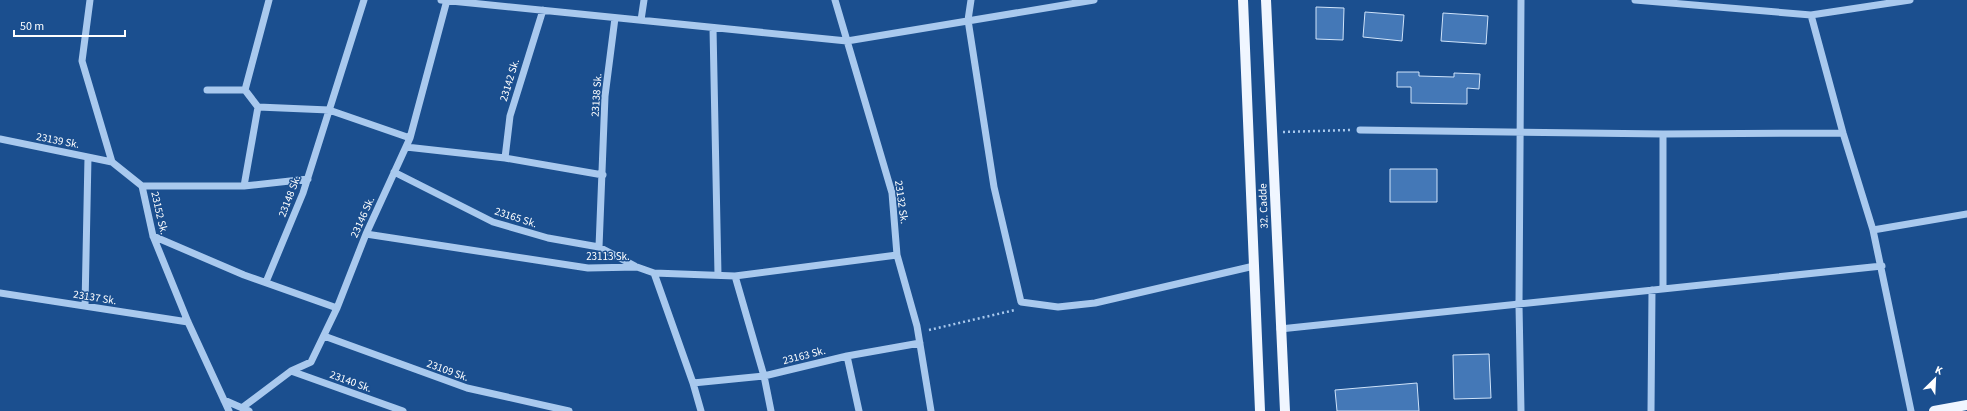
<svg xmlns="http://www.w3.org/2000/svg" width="1967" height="411" font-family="'Source Sans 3',sans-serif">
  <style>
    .building { fill: #4478b7; stroke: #cfe3fa }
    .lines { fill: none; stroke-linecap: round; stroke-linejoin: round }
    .path { stroke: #a9c9ee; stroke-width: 2.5; stroke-dasharray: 2 3; stroke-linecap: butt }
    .minor { stroke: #a9c9ee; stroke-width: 7 }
    .major { stroke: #f0f6ff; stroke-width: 10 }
    .labels { text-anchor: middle; stroke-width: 3; stroke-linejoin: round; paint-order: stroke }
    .street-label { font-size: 11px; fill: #fff; stroke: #1b4f8f }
  </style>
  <rect width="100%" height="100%" fill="#1b4f8f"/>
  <path class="building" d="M1316,7l28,1 -1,32 -27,-1z
    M1365,12l39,3 -2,26 -39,-4z
    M1443,13l45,3 -2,28 -45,-3z
    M1397,72h22v4l35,1v-4l26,1 -1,15 -12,-1v16l-56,-1v-16h-14z
    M1390,169h47v33h-47z
    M1489,354l2,44 -37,1 -1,-44z
    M1417,383l2,28h-82l-2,-21z"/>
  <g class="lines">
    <path class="path" d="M1283,132l67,-2
      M929,330l86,-20"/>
    <path class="minor" d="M90,0l-8,61 30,101 30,24 11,50 35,86 41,89
      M441,0l406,41 247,-41
      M835,0l57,193 5,62 20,71 14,85
      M971,0l-3,20 26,167 27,115 37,5 37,-4 159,-37
      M1635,0l176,15 99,-15
      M1811,15l32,118 30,97 38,181
      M641,20l3,-20
      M713,28l5,247
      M207,90h38
      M258,107l71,3 81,28
      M1360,130l303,4 180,-1
      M0,139l112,23
      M406,147l99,11 98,17
      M505,158l5,-42 33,-106
      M394,172l99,50 55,16 51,9 36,19
      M142,186h102l64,-7
      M244,186l14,-79 -13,-17 24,-90
      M1873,230l94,-16
      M366,234l222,34 49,-1 17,6 81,3 162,-21
      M153,236l91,39 93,33
      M599,247l6,-151 10,-78
      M654,273l39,110 8,28
      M735,276l29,100 7,35
      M266,282l37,-89 61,-193
      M1663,289v-155
      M0,293l188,29
      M85,306l3,-149
      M1280,329l602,-63
      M324,336l143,52 102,23
      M847,356l12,55
      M291,371l112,40
      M693,383l71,-7 83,-20 73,-13
      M224,400l25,11
      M243,407l48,-36 20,-9 26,-54 29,-74 44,-96 37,-138
      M1521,411l-2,-106 2,-305
      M1651,411l1,-121"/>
    <path class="major" d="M1243,0l17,411
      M1266,0l19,411
      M1934,411l33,-6"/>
  </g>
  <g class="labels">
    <g class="street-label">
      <text transform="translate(509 80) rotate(-73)" y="4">23142 Sk.</text>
      <text transform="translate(596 95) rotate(-86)" y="4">23138 Sk.</text>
      <text transform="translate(58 140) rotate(11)" y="4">23139 Sk.</text>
      <text transform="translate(289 196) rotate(-69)" y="4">23148 Sk.</text>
      <text transform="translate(902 202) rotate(82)" y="4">23132 Sk.</text>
      <text transform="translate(1263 206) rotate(-92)" y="4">32. Cadde</text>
      <text transform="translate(160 213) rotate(77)" y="4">23152 Sk.</text>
      <text transform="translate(362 217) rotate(-66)" y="4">23146 Sk.</text>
      <text transform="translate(516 217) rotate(18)" y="4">23165 Sk.</text>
      <text x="608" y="260">23113 Sk.</text>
      <text transform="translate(95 297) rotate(9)" y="4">23137 Sk.</text>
      <text transform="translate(804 355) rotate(-14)" y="4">23163 Sk.</text>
      <text transform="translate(448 370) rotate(20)" y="4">23109 Sk.</text>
      <text transform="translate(351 381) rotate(20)" y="4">23140 Sk.</text>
    </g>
  </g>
  <g transform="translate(1935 379) rotate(24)" stroke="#1b4f8f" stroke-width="3" paint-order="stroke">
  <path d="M0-3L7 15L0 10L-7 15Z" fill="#ffffff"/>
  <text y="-6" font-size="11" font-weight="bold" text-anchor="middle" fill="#ffffff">K</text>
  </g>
  <path d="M14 30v6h111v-6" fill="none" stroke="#ffffff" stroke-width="2"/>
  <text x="20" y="30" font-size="12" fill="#ffffff" stroke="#1b4f8f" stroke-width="3" paint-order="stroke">50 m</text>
</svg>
